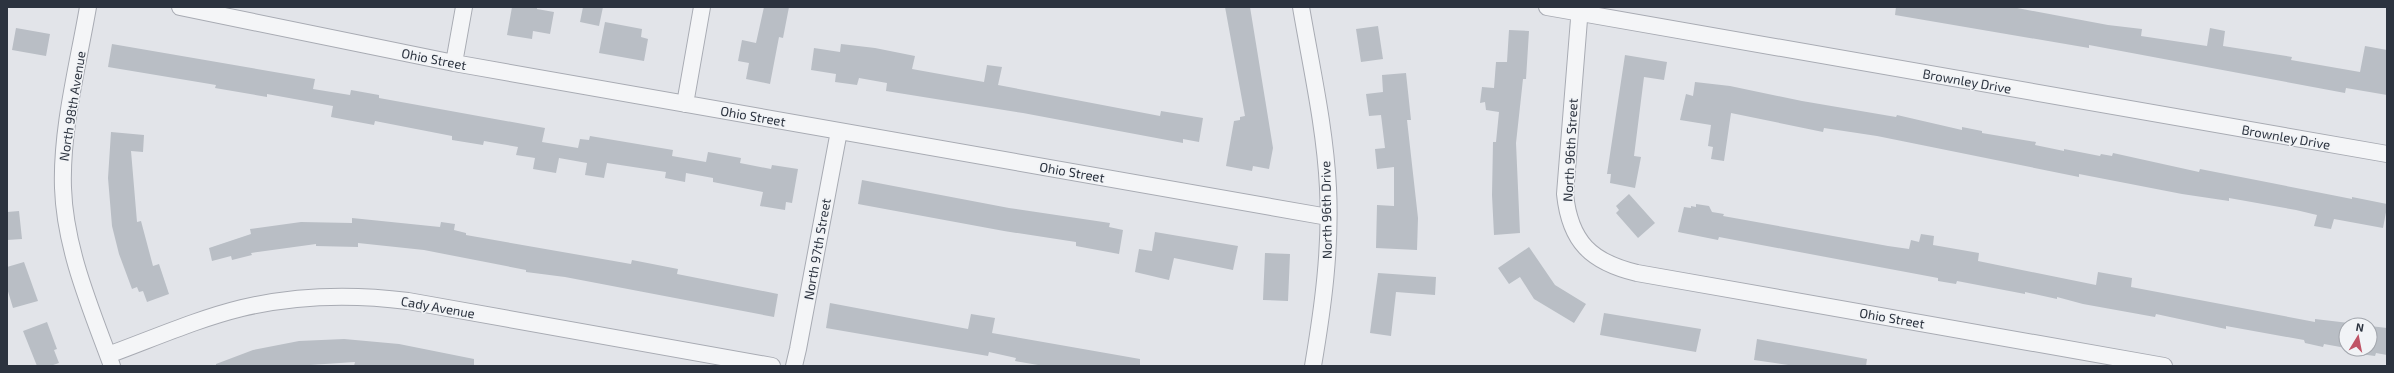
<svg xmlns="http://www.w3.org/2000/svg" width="2394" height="373" font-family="'Exo 2',sans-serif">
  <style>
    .building { fill: #b9bec5 }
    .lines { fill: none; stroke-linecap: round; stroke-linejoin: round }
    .street-casing { stroke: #a8abb3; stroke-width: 18 }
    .street { stroke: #f4f5f7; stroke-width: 16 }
    .labels { text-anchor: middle; stroke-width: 3; stroke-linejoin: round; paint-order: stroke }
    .street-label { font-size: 13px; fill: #2c333f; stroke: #f1f3f6 }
  </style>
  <rect width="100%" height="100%" fill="#e2e4e9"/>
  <path class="building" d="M512,7h25v2l17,3 -4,22 -17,-3 -1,8 -25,-4z
    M583,7h20l-4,19 -19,-4z
    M764,7h25l-6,31 -4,-1 -9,47 -24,-5 3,-16 -11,-2 4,-21 14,3z
    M1225,7h25l23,141 -4,21 -16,-3 -1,5 -26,-5 8,-45 6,-1v-3l5,-1z
    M1896,7h116l96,18 34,4 -1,7 66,10 3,-18 15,3 -2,15 69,11 -1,3 69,12 5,-26 22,4v45l-41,-7 -1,5 -256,-48v3l-194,-33z
    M605,22l37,7 -1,8 7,2 -4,22 -45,-8z
    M1378,26l5,33 -22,3 -5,-33z
    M16,28l34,6 -4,22 -34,-6z
    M1509,30l20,1 -3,48h-3l-7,64 4,90 -26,2 -2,-40 1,-53h3l3,-30 -13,-2 -1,-8 -5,1 2,-16 12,1 2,-26h11z
    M112,44l203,35 -2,10 37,6 1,-5 28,5v3l166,30 -3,14 36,6 2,-9 9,1 1,-4 83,14 -1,6 34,6 2,-10 33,6 -1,5 31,6 1,-4 26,4 -6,34 -6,-1 -1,8 -25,-4 3,-14 -50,-10v-4l-27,-5 -1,9 -20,-4 1,-6 -59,-9 -3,15 -19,-3 2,-12 -28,-5 -3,15 -23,-4 2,-11 -19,-3 2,-8 -34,-6 -1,4 -31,-5v-4l-77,-15 -1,4 -43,-8 2,-11 -66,-12v3l-52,-9 1,-3 -108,-18z
    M841,44l34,4 40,8 -3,13 72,13 3,-17 15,2 -4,18 162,31 1,-5 42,7 -4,24 -16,-3v4l-160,-30 -137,-22 1,-8 -28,-5 -2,7 -22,-3 1,-8 -25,-4 3,-22 26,4z
    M1625,55l42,7 -3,18 -20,-3 -10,79 7,1 -6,31 -25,-5 1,-9h-4z
    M1406,73l5,47h-4l11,98 -1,32 -41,-2 1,-43 17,1v-39l-17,2 -2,-20 10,-1 -4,-33 -12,1 -3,-22 17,-2 -1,-17z
    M1695,82l35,4 72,15 94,16 1,-2 65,15v-3l20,4v2l54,9 -1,3 29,6v-2l36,7 1,-2 11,2 1,-3 86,19 1,-3 152,30v-2l35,7v3l-4,21 -49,-9 -3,10 -17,-3 3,-11 -21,-5 -67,-12v3l-47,-7 -103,-20v3l-202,-41 -53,-8 -1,4 -92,-19 -7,48 -13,-2 2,-12 -5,-1 3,-21 -31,-5 6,-26 7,2z
    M111,132l33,3 -1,17 -12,-1 6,71 4,-1 12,45 6,-2 10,30 -22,8 -4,-11 -4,1 -2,-5 -5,2 -13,-35 -7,-28 -4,-48z
    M862,180l147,28 101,15 -1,4 14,3 -4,24 -43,-8v-4l-72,-11 -146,-27z
    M1629,194l26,29 -17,15 -22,-25 3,-3 -3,-4z
    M1696,204l13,2 3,6 12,2 -1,2 165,30 21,3 2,-9 8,2 2,-8 13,2 -1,9 46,8 -1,8 118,24 2,-13 34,6 -1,9 184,35v-3l51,6h-20v23l-22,-4 -1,3 -18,-4 -1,-3 -78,-14v3l-70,-15 -1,3 -72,-13 -26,-7v2l-32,-7v2l-68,-13 -1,3 -18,-3v-3l-219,-41 -1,3 -40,-8 6,-25 7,1v-2l5,1z
    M19,211l3,28 -15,1v-28z
    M352,218l88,9 1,-5 14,2 -1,6 12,3v2l165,29 1,-4 46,9 -1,5 101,20 -4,23 -209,-40 -39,-5v-2l-102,-20 -66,-7v4l-42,-1v-2l-65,9 1,2 -20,5 -1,-4 -19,5 -3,-13 42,-14 -1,-5 51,-7 51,1z
    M1155,232l83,14 -5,24 -59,-12 -5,22 -34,-8 4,-23 13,2z
    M1529,247l26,38 31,19 -12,19 -40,-24 -14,-22 -11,7 -11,-16z
    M1265,253l25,1 -2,47 -25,-1z
    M24,262l14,39 -25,7 -6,-20v-21z
    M1378,273l58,4 -1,18 -39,-3 -5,44 -21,-3z
    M830,303l138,26 3,-15 24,4 -3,15 148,26v7h-96l-29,-5 1,-3 -27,-6 -1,4 -162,-28z
    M1604,313l97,16 -5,23 -96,-17z
    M47,322l10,27 -3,1 5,13 -9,3h-13l-14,-35z
    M2370,326l17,2v27l-11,-2 -1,3 -15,-2v-4l-5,-1h15z
    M344,339l55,5 75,15v7h-120l1,-4 -60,4h-79v-2l37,-14 46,-9z
    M1757,339l110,20 -1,7h-71l-41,-6z"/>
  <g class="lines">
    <g class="street-casing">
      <path id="street" d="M88,7c-10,58 -27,122 -25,181 2,61 28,121 49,178
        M180,7l274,56 874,154
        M1301,7c10,59 24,120 27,181 3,60 -5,119 -15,178
        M1547,7l840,147
        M1580,7l-15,187c5,48 26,68 72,79l527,93
        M454,63l10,-56
        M685,104l17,-97
        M108,355c44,-16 89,-36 134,-47 55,-13 111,-14 166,-7l364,65
        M794,366l4,-17 41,-218"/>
    </g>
    <use href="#street" class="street"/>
  </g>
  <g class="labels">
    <g class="street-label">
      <text transform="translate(434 59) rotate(11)" y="5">Ohio Street</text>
      <text transform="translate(1967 81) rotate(10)" y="5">Brownley Drive</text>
      <text transform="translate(72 106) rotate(-81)" y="5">North 98th Avenue</text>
      <text transform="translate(753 116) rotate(10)" y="5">Ohio Street</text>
      <text transform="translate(2286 137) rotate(10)" y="5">Brownley Drive</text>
      <text transform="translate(1570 150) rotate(-87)" y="5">North 96th Street</text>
      <text transform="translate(1072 172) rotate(10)" y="5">Ohio Street</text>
      <text transform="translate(1326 210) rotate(-91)" y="5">North 96th Drive</text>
      <text transform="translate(817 249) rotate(-80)" y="5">North 97th Street</text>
      <text transform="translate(438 307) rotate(10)" y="5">Cady Avenue</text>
      <text transform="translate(1892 318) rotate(10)" y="5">Ohio Street</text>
    </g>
  </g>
  <rect width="2394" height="373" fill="none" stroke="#2c333f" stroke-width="16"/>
  <g transform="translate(2358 337) rotate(10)"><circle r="19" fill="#f1f3f6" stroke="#a2a6ad"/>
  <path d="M0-3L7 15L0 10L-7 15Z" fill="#c05466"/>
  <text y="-6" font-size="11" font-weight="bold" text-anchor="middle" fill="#2c333f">N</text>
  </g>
</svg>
